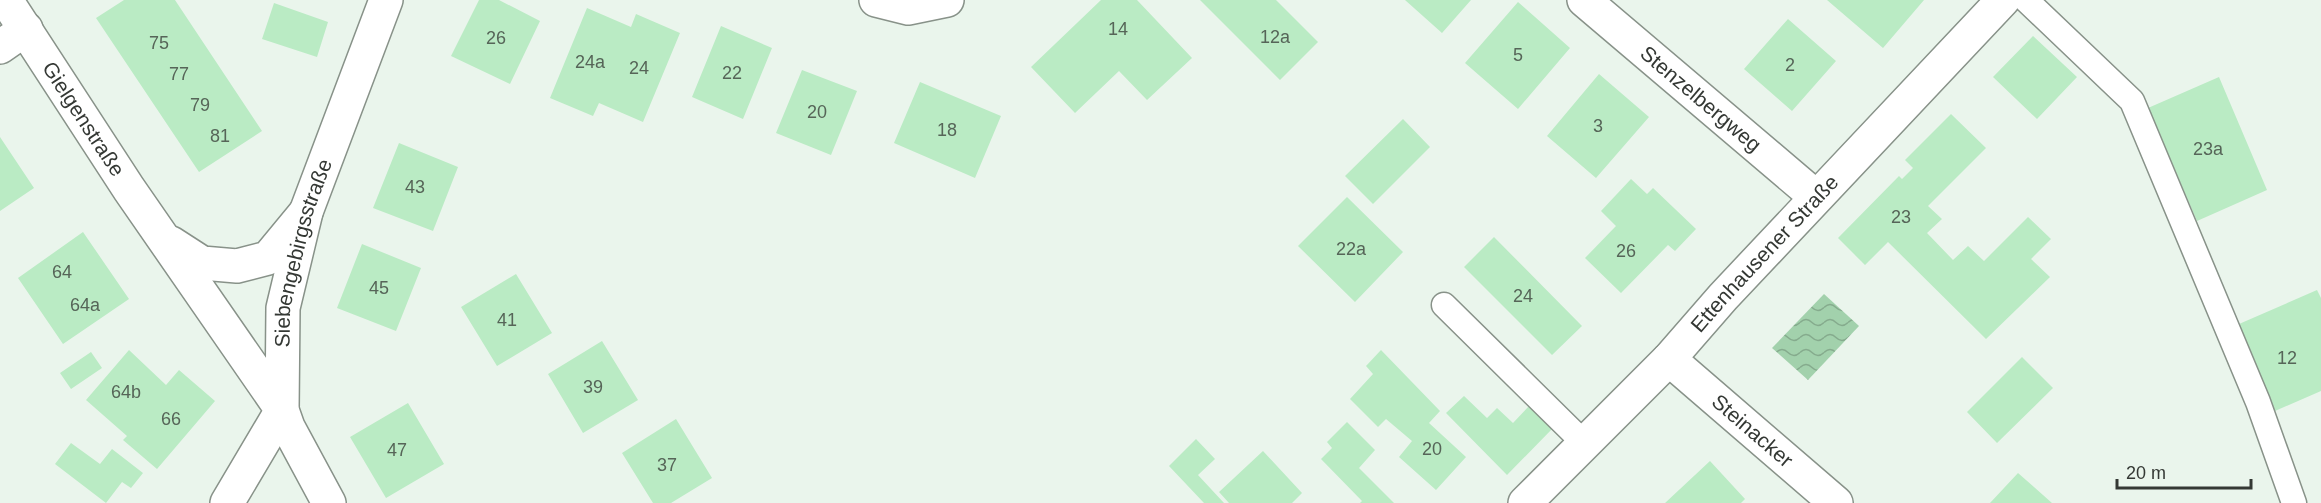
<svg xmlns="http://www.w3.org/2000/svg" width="2321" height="503" font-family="Helvetica,sans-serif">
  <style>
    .water { fill: url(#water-waves) }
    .building { fill: #baebc4 }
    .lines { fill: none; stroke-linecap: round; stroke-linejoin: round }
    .lane-casing { stroke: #889289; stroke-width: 27 }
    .street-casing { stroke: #889289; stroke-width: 36 }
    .secondary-casing { stroke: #889289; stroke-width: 36 }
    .lane { stroke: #fff; stroke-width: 24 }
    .street { stroke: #fff; stroke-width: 33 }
    .secondary { stroke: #fff; stroke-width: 33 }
    .labels { text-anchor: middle; stroke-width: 6; stroke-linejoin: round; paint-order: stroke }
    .number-label { font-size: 18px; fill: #566558 }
    .street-label { font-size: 21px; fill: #343834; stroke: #eaf5ec }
  </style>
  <defs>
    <pattern id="water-waves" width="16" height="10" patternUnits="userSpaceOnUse" patternTransform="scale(1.5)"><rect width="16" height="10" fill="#a2d1ac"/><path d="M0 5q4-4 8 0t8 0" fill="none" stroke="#85ab8d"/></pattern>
  </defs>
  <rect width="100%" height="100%" fill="#eaf5ec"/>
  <path class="water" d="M1824,294l35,32 -51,54 -36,-32z"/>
  <path class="building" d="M124,0h51l87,131 -63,41 -103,-154z
    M479,0h20l41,21 -30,63 -59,-28z
    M1101,0h36l55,58 -45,42 -28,-29 -44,42 -44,-46z
    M1200,0h76l42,42 -38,38z
    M1405,0h66l-29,33z
    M1827,0h97l-41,48z
    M1518,2l52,46 -52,61 -53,-46z
    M274,3l54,19 -11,35 -55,-18z
    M587,8l44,19 5,-13 44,19 -37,89 -44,-19 -6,13 -43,-18z
    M1788,19l48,42 -44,50 -48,-42z
    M721,26l51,22 -29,71 -51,-22z
    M2033,36l44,41 -40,42 -44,-42z
    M802,70l55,21 -26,64 -55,-22z
    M1599,74l50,43 -53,61 -49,-42z
    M2219,77l48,113 -70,31 -49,-113z
    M920,82l81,34 -26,62 -81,-35z
    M1951,114l35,34 -58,58 14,13 -15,14 26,27 15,-14 16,15 44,-44 23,22 -20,20 19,18 -64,62 -98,-97 -23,23 -27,-27 61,-62 3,3 11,-11 -8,-8z
    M1403,119l27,28 -57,57 -28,-28z
    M0,137l34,51 -34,23z
    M399,143l59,24 -25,64 -60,-23z
    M1631,179l16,15 6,-6 43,41 -21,22 -7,-6 -47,48 -36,-35 31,-32 -15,-15z
    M1347,197l56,55 -48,50 -57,-56z
    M83,232l46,67 -66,45 -45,-66z
    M1494,237l88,89 -30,29 -88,-88z
    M362,244l59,24 -25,63 -59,-23z
    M516,274l36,59 -55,33 -36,-59z
    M2317,290l4,8v93l-46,20 -36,-87z
    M602,341l36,59 -55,33 -35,-59z
    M129,350l37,35 13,-15 36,31 -58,68 -34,-29 4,-4 -41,-36z
    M1381,350l59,61 -11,12 37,34 -30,33 -37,-33 13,-16 -26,-22 -8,8 -28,-28 23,-25 -7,-8z
    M91,352l11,16 -31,21 -11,-16z
    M2022,357l31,31 -56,55 -30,-31z
    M1464,396l23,22 10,-10 16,15 17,-18 23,23 -46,47 -61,-62z
    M408,403l36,61 -58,34 -36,-61z
    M676,419l36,59 -41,25h-18l-31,-50z
    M1347,422l28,28 -16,18 35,35h-34l2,-2 -41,-42 11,-11 -5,-6z
    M1196,439l19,20 -17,16 26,28h-20l-35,-37z
    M71,443l29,21 12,-15 31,24 -12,15 -9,-6 -16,21 -51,-39z
    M1263,451l39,42 -10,10h-63l-10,-11z
    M1710,461l35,38 -4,4h-76z
    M2018,473l34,30h-62z"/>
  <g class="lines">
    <g class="lane-casing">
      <path id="lane" d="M2026,0l106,101 126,301 36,101
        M1444,305l140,138"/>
    </g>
    <g class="street-casing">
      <g id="street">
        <path id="s1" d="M6,0l123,189 153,221 -55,93"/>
        <path d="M876,0l32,8 39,-8"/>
        <path id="s2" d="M1584,0l232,197"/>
        <path d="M0,47l26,-18"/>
        <path d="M171,243l31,20 35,3 31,-8 38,-46"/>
        <path id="s3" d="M1669,359l167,144"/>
        <path id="s4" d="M1525,503l144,-144 54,-62 280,-297"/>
      </g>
    </g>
    <g class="secondary-casing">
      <g id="secondary">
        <path id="s5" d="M329,503l-41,-76 -6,-17 1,-102 23,-96 80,-212"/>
      </g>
    </g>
    <use href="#lane" class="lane"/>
    <use href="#street" class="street"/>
    <use href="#secondary" class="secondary"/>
  </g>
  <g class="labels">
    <g class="number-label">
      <text x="1118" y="35">14</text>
      <text x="1275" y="43">12a</text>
      <text x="496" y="44">26</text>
      <text x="159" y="49">75</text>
      <text x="1518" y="61">5</text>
      <text x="590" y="68">24a</text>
      <text x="1790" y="71">2</text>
      <text x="639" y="74">24</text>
      <text x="732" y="79">22</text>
      <text x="179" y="80">77</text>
      <text x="200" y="111">79</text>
      <text x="817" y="118">20</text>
      <text x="1598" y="132">3</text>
      <text x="947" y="136">18</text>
      <text x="220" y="142">81</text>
      <text x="2208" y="155">23a</text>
      <text x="415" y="193">43</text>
      <text x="1901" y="223">23</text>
      <text x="1351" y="255">22a</text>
      <text x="1626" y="257">26</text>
      <text x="62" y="278">64</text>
      <text x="379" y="294">45</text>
      <text x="1523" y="302">24</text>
      <text x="85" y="311">64a</text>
      <text x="507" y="326">41</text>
      <text x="2287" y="364">12</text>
      <text x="593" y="393">39</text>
      <text x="126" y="398">64b</text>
      <text x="171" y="425">66</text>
      <text x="1432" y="455">20</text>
      <text x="397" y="456">47</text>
      <text x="667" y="471">37</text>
    </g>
    <g class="street-label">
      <text dy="7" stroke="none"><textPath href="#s2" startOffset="153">Stenzelbergweg</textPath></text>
      <text dy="7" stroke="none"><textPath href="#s1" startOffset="142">Gielgenstraße</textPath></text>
      <text dy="7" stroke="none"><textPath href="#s4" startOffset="346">Ettenhausener Straße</textPath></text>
      <text dy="7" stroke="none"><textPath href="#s5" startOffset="264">Siebengebirgsstraße</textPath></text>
      <text dy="7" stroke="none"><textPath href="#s3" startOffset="110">Steinacker</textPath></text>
    </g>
  </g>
  <path d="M2117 479v9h134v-9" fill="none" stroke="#343834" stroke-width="3"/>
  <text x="2126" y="479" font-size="18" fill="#343834" stroke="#eaf5ec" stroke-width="4.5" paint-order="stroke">20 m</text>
</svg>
